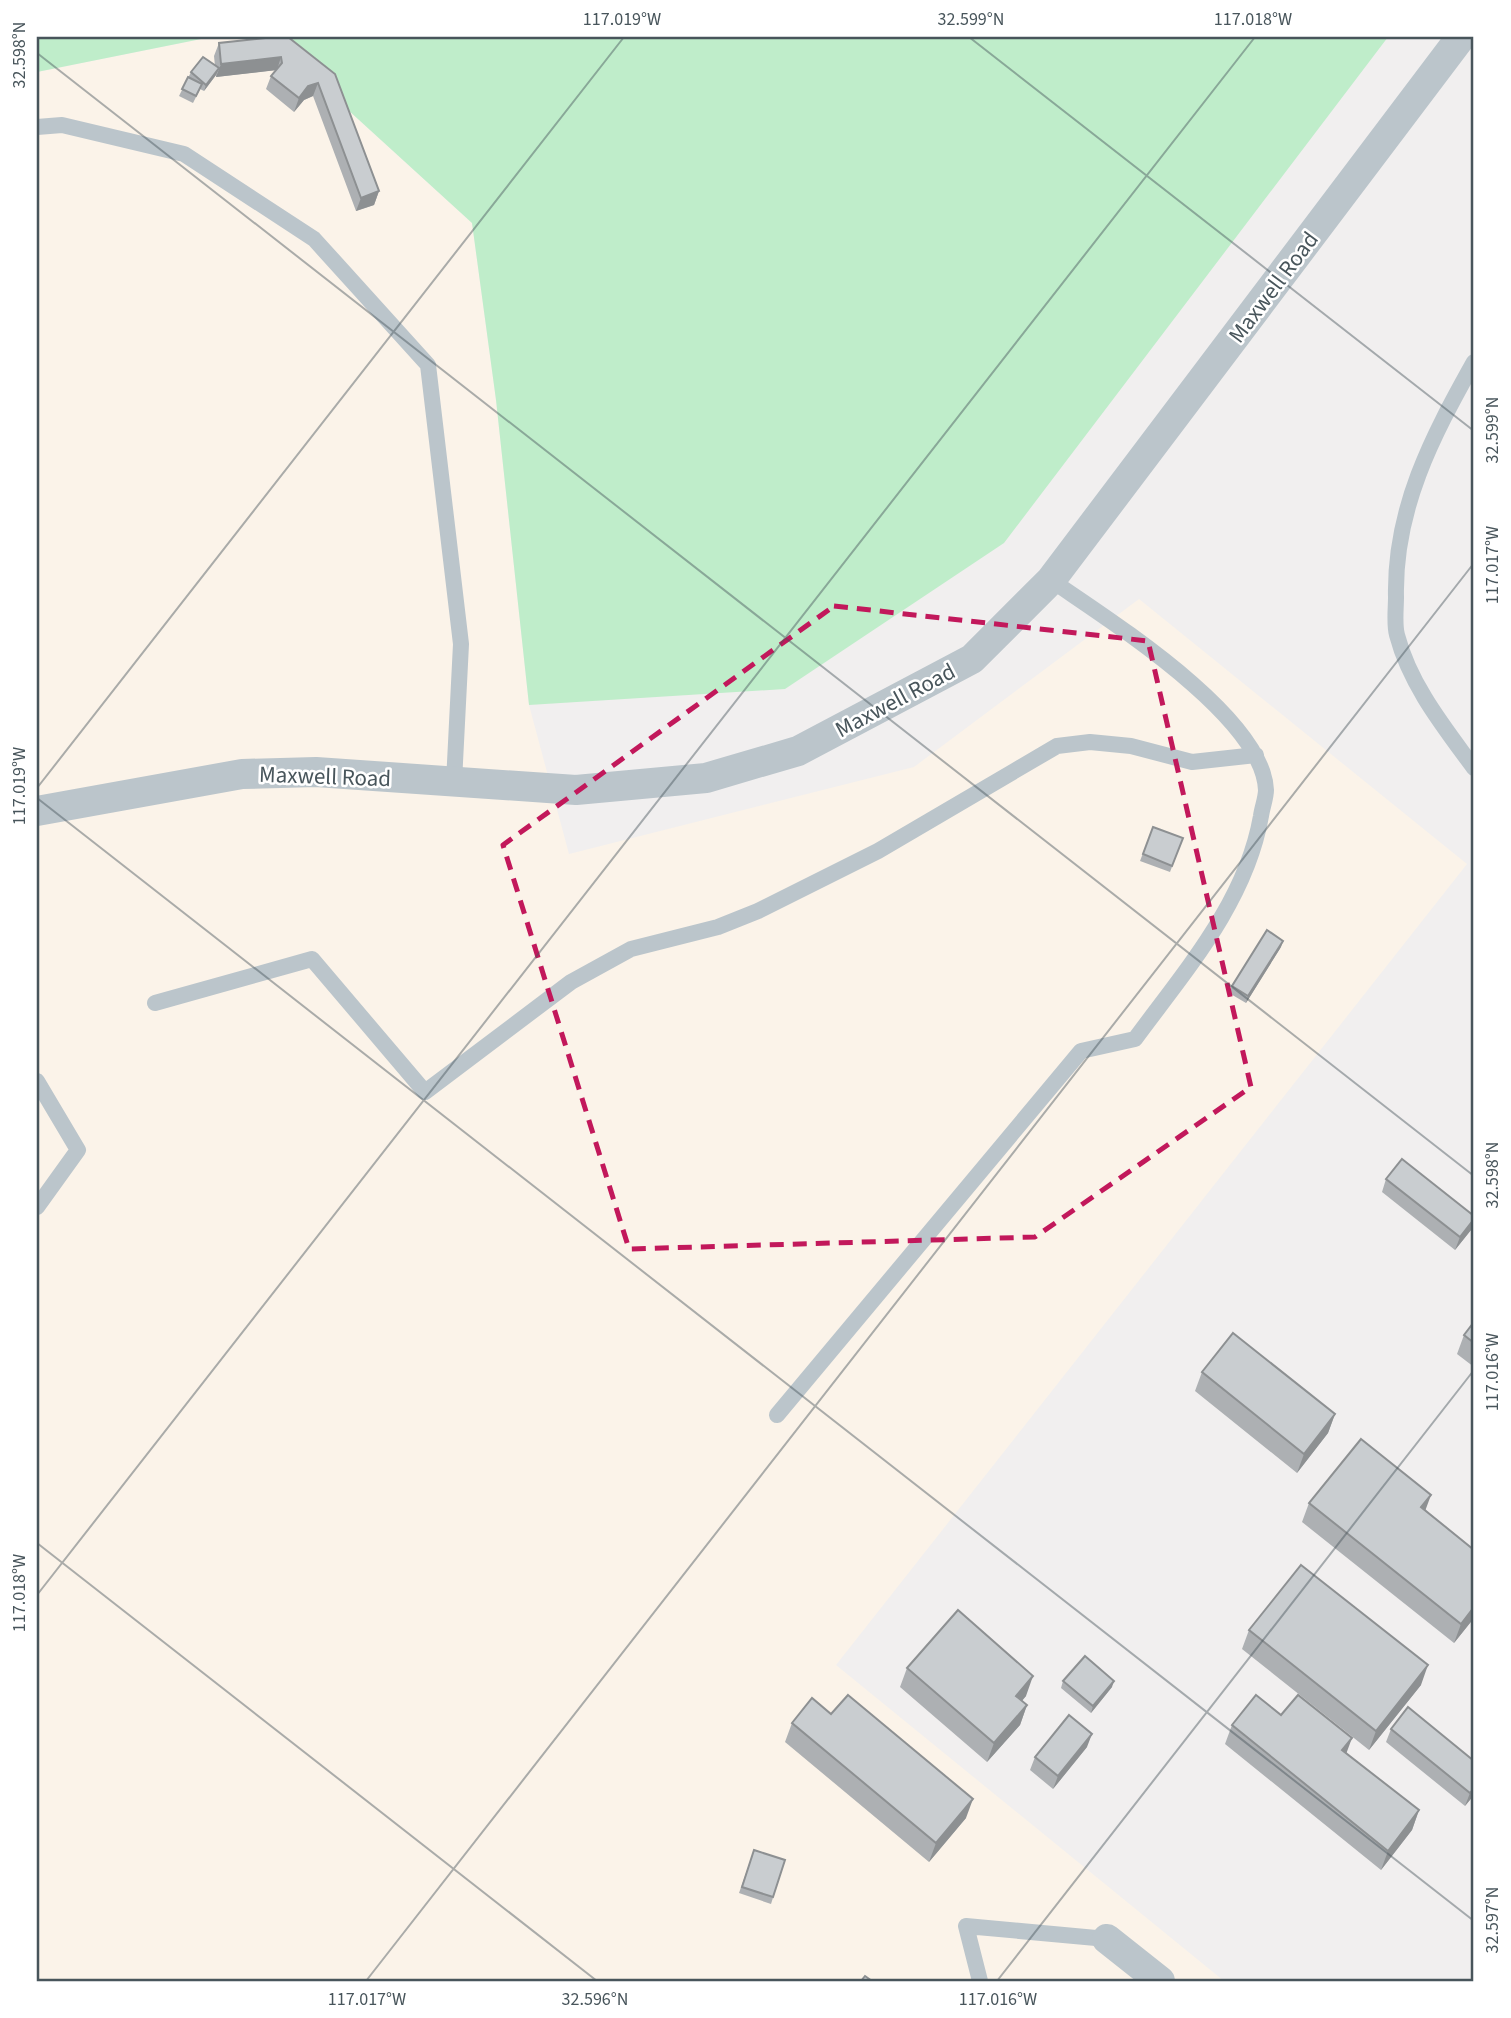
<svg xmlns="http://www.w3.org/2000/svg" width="1511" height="2018" font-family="'Source Sans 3',sans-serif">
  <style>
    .commercial { fill: #fbf3e9 }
    .green { fill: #bfedca }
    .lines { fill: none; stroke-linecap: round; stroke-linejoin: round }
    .service { stroke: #bbc5cb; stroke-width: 16 }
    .minor { stroke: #bbc5cb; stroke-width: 30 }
    .wall { fill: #adb0b3 }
    .shaded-wall { fill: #8d9092 }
    .building { fill: #c9cdd0; stroke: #8d9092; stroke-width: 2 }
    .marked { fill: none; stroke: #c2185b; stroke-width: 5; stroke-dasharray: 14 9; stroke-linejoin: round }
    .ticks { fill: none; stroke: #48555b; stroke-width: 2; stroke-opacity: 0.45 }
    .labels { text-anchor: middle; stroke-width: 5; stroke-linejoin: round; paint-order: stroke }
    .street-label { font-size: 23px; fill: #48555b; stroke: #fff }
    .neatline { fill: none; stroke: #48555b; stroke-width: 2.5 }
    .ticks-label { font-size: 18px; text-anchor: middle; fill: #48555b }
  </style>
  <rect width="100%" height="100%" fill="#f1efef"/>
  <path class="commercial" d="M211,37h57l204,186 24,177 33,305 40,149 345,-87 225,-168 328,265 -631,801 388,316h-1187v-1909z"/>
  <path class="green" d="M37,37h174l-174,35z
    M268,37h1120l-384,506 -219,146 -256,16 -33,-305 -24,-177z"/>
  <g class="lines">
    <path class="service" d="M37,127l25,-2 122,29 130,85 114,126 33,279 -7,138
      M1474,362c-42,75 -80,147 -78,235 0,12 -2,27 1,38 13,50 47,92 77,133
      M155,1003l157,-44 113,133 146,-110 60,-33 87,-22 40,-16 120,-60 179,-105 33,-4 41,4 61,16 64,-7
      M37,1081l41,69 -41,57
      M777,1415l304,-364 54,-12c50,-68 111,-137 126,-223 1,-8 5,-18 5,-26 -3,-74 -159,-171 -215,-210
      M980,1981l-14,-55 141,13"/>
    <path class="minor" d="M37,811l205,-37 74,-2 260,18 130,-12 92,-27 174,-92 79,-79 410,-543
      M1107,1939l53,42"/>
  </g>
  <path class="wall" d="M275,37l60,37 44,117 -5,14 -18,6 -43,-115 -9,4 -10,12 -28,-23 5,-13 5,-6 -60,7v-2l-12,16 -4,-2 -7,14 -14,-7 12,-24 24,-6 -1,-10 5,-13z
    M1153,827l30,11 -13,34 -30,-11z
    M1281,947l-35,56 -17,-10 3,-7z
    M1386,1179l88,37v5l-3,9 -16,20 -73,-58z
    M1474,1322v45l-17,-13 7,-19z
    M1202,1372l133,42 -7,19 -31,40 -102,-82z
    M1309,1503l116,7 49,40v68l-20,25 -152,-121z
    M1249,1630l172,55 -52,65 -127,-101z
    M907,1668l119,28 -4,5 5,4 -7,20 -33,37 -87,-75z
    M1063,1681l49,6 -21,26 -30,-25z
    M831,1714l135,104 -37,44 -144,-120 7,-19z
    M1281,1715l65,38 73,57 -7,20 -31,40 -156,-126 7,-19z
    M1391,1729l83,66 -9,11 -79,-64z
    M1087,1747l-34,42 -23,-19 5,-13z
    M754,1850l31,10 -14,44 -32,-11z"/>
  <path class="shaded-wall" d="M281,57l-4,13 -61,7 5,-13z
    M219,68l-3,7 -12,16 2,-6z
    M318,83l-5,13 -9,4 -10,12 5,-14 9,-12z
    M379,191l-5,14 -18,6 5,-13z
    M1283,941l-2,6 -35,56 2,-7z
    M1474,1219l-3,11 -16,20 5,-13z
    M1335,1414l-7,19 -31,40 7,-19z
    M1431,1495l-7,19 -3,-7z
    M1474,1607v11l-20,25 7,-19z
    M1428,1665l-7,20 -52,65 7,-19z
    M1033,1676l-7,20 -17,19 7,-19z
    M1114,1681l-2,6 -21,26 2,-7z
    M1027,1705l-7,20 -33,37 7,-19z
    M1092,1734l-5,13 -34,42 5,-13z
    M1352,1738l-7,19 -3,-7z
    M1474,1788v7l-9,11 5,-13z
    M973,1799l-7,19 -37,44 7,-19z
    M1419,1810l-7,20 -31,40 7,-19z"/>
  <path class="building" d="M275,37h13l47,37 44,117 -18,7 -43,-115 -10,3 -9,12 -28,-22 11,-13 -1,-6 -60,7 -2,-21z
    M203,57l16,11 -13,17 -15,-13z
    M188,77l14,7 -6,12 -14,-7z
    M1153,827l30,11 -11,28 -29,-12z
    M1267,930l16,11 -35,55 -16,-10z
    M1402,1159l72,57v3l-14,18 -74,-58z
    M1474,1322v21l-10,-8z
    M1233,1333l102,81 -31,40 -102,-82z
    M1361,1439l70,56 -10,12 53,43v57l-13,17 -152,-121z
    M1301,1565l127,100 -52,66 -127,-101z
    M958,1610l75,66 -17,20 11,9 -33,38 -87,-75z
    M1085,1656l29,25 -21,25 -30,-25z
    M848,1695l125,104 -37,44 -144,-120 20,-25 19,16z
    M1256,1695l25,20 17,-20 54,43 -10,12 77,60 -31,41 -156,-126z
    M1408,1707l66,54v27l-4,5 -79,-64z
    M1069,1715l23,19 -34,42 -23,-19z
    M754,1850l31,10 -12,37 -31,-10z
    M865,1976l7,5h-11z"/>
  <path class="marked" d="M834,606l314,35 103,446 -216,150 -406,12 -126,-404z"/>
  <path class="ticks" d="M969,37l505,394M37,53l1437,1123M37,788l587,-751M37,798l1437,1123M37,1543l560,438M37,1595l1218,-1558M366,1981l1108,-1418M997,1981l477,-611"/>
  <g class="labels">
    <g class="street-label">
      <text transform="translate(1273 287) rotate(-53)" y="8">Maxwell Road</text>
      <text transform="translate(895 700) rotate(-28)" y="8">Maxwell Road</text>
      <text transform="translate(325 776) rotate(2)" y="8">Maxwell Road</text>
    </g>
  </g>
  <rect width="1511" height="2018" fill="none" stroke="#ffffff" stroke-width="77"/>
  <rect x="38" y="38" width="1434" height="1942" class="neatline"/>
  <g class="ticks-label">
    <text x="622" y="25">117.019°W</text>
    <text x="971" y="25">32.599°N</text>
    <text x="1253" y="25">117.018°W</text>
    <text transform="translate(19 55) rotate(-90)" y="6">32.598°N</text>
    <text transform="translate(1492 430) rotate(-90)" y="6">32.599°N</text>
    <text transform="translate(1492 565) rotate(-90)" y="6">117.017°W</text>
    <text transform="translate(19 786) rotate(-90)" y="6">117.019°W</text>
    <text transform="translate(1492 1175) rotate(-90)" y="6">32.598°N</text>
    <text transform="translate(1492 1372) rotate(-90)" y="6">117.016°W</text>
    <text transform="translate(19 1593) rotate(-90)" y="6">117.018°W</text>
    <text transform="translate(1492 1920) rotate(-90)" y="6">32.597°N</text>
    <text x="367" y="2005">117.017°W</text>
    <text x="595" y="2005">32.596°N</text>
    <text x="998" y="2005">117.016°W</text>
  </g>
</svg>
